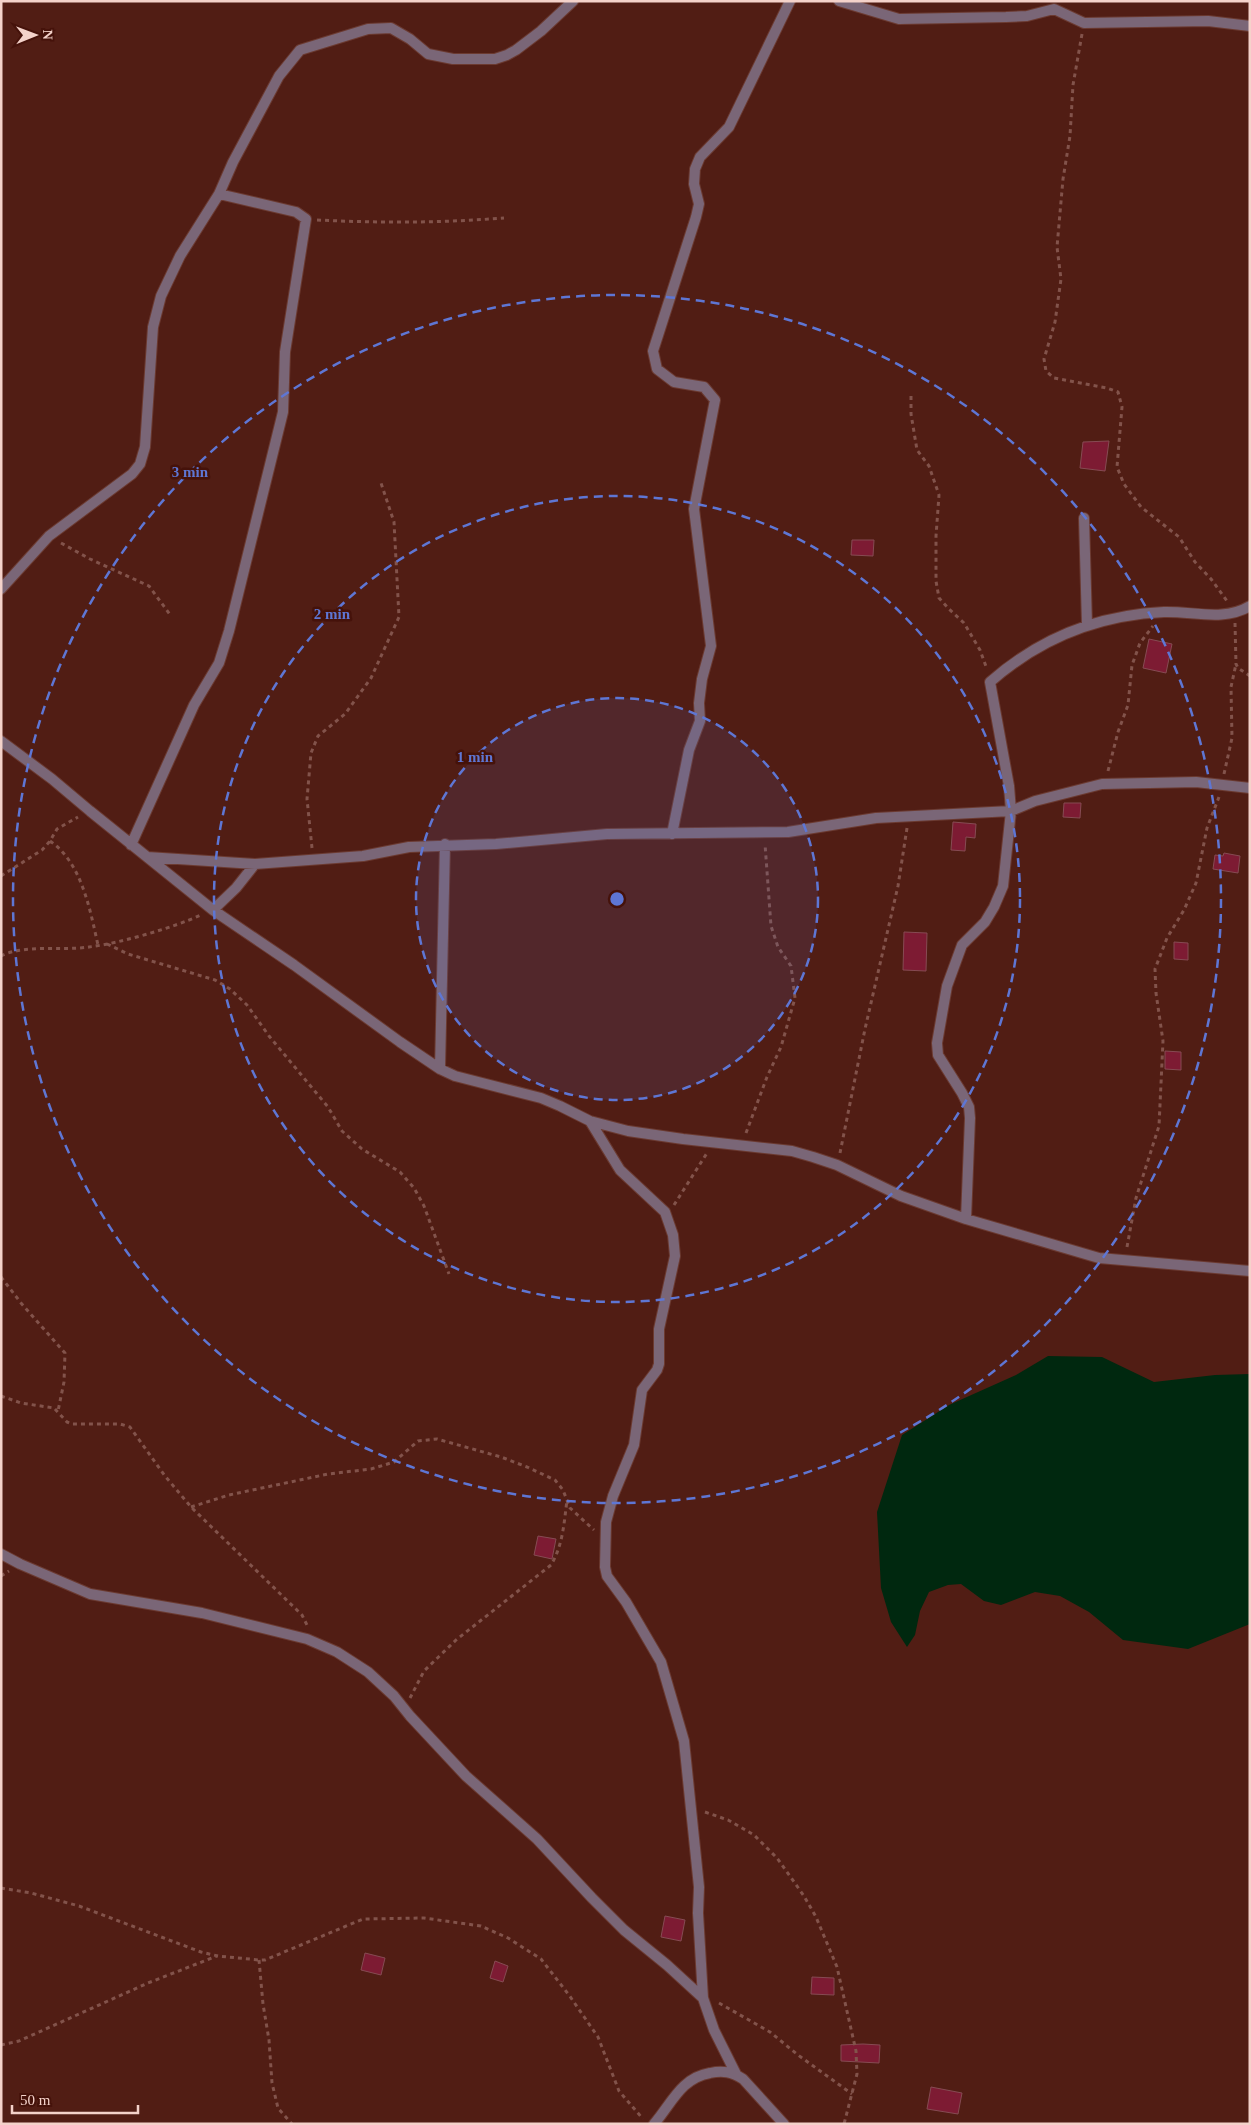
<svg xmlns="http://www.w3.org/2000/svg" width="1251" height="2125" font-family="Georgia,serif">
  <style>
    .water { fill: #00280f }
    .building { fill: #7d1b33; stroke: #864b53 }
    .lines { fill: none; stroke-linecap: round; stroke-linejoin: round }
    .minor-casing { stroke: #6b3a31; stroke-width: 12 }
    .path { stroke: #82534b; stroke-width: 3; stroke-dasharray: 4 4; stroke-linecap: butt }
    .minor { stroke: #7a6677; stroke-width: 10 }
    .ring { fill: none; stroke: #5e76d4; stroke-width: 2.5; stroke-dasharray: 9 6 }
    .centre { fill: #5e76d4; stroke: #45120a; stroke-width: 2.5 }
    .ring-label { font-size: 15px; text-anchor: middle; font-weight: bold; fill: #5e76d4; stroke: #45120a; stroke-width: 5; stroke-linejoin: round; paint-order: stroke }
  </style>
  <rect width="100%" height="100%" fill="#511d14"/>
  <path class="water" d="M1048,1356l54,1 52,25 61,-7 35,-1v250l-62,25 -65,-9 -34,-28 -29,-16 -25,-4 -34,13 -17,-4 -23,-17 -13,1 -19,7 -9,19 -5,24 -8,12 -16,-25 -10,-34 -4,-76 25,-77 47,-30 67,-30z"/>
  <path class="building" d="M1109,441l-4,30 -25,-3 3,-26z
    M852,540h22l-1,16 -22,-1z
    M1149,639l23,5 -6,29 -23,-5z
    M1064,803h17l-1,15 -17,-1z
    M953,822l23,2 -1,14 -9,-1 -1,14 -14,-1z
    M1224,853l16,3 -2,17 -25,-4 2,-14 8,1z
    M904,932l23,1 -1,38 -23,-1z
    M1174,942l14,1v17l-14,-1z
    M1165,1051l16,1v18l-16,-1z
    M538,1536l18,3 -4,20 -18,-4z
    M665,1916l20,4 -4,21 -20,-4z
    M365,1953l20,5 -4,17 -20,-5z
    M495,1961l13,5 -5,16 -13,-4z
    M812,1977l22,1v17l-23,-1z
    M863,2044l17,1 -1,18 -38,-2v-16z
    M931,2087l31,6 -4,21 -31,-5z"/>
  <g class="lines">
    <g class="minor-casing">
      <path id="minor" d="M839,1l60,18 107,-2 21,-1 27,-7 30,14 124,-2 42,5
        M1084,518l3,107
        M1,589l48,-53 83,-62 8,-10 5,-17 8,-120 8,-31 19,-40 39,-62 14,-32 46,-86 21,-26 68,-21 23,-1 19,11 18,15 25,5h42l12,-4 9,-5 25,-19 32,-30
        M1,741l51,38 38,32 123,99 81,55 106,77 40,27 15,7 86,22 19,8 30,15 38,10 55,8 109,12 21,6 24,8 64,31 65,23 133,39 151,13
        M672,834l17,-84 11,-29 -1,-18 3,-24 9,-33 -17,-137 21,-109 -11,-13 -30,-5 -17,-13 -4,-18 43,-134 3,-13 -5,-20 1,-15 5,-12 29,-30 61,-126
        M131,845l63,-140 25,-42 10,-32 54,-219 2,-60 21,-133 -10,-7 -77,-18
        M147,857l108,7 108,-8 46,-9 87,-3 111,-10 181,-2 88,-14 135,-7 24,-10 67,-17 94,-2 54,6
        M213,910l23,-22 19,-24
        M440,1069l5,-225
        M590,1121l30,49 45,42 8,23 2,21 -16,73v35l-2,6 -15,20 -8,55 -21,51 -7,26 -1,45 2,9 19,26 35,60 23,79 15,146 -1,26 5,85
        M966,1219l4,-101 -1,-11 -7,-14 -24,-38 -1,-12 10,-57 15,-41 23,-23 9,-15 9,-21 8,-75 -2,-25 -19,-104c50,-44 108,-67 174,-70 29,-1 59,10 86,-6
        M1,1554l19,10 70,30 112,19 105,26 30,13 31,20 26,24 16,20 56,60 71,63 55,59 32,32 43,35 36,33 11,32 22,44
        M654,2124c18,-21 27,-46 56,-51 13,-3 22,-1 33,6l41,45"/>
    </g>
    <path class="path" d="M1082,34l-9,51 -3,51 -7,43 -6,68 4,32 -6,43 -11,37 2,12 8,7 53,10 11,4 4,15 -5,60 7,17 17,23 38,30 16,25 16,17 16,22
      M317,220c63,3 124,3 187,-2
      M911,396v18l6,36 12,16 10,29 -3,41v45l3,17 10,11 15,14 16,27 7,19
      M61,543l29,16 59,27 22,30
      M1235,623l1,41 2,4 12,8
      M1108,771l10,-39 10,-27 4,-40 8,-22 13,-17
      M1224,774l8,-36 -1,-51 5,-23
      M50,841c32,22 40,69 48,104
      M312,848l-5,-49 4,-46 7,-17 27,-22 26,-36 28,-61 -5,-95 -14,-42
      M1,876l41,-26 8,-9 7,-12 21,-12
      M107,944l21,10 87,26 15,9 17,16 22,31 59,71 14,24 20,18 38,23 14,16 10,18 25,68
      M1,956c23,-12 62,-5 88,-9 32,-4 83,-19 112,-32
      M746,1133l21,-56 14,-30 14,-49 -4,-32 -13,-19 -7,-21 -6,-82
      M840,1153l25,-124 33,-143 9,-58
      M674,1205l33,-52
      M1127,1247l9,-49 23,-72 4,-85 -7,-48 -1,-24 12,-31 17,-28 12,-27 11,-55 12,-31
      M1,1277l20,26 44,50 -1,29 -6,29
      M1,1396l20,7 33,5 13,14 5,2h48l10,3 35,49 26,31 111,108 6,12
      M191,1507l38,-12 99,-21 43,-5 23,-7 24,-21 19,-2 64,18 26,10 28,13 8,10 7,18 24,22
      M1,1576l8,-5
      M410,1698l14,-27 32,-31 95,-75c12,-20 13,-42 16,-65
      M705,1812l23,8 26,15 23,23 27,38 12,21 21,50 19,84 1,23 -13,50
      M1,1888l30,5 48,13 122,46 17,4 41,4h6l98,-41 61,-1 57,8 27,12 33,21 28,36 29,42 21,54 24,28
      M259,1960l4,44 6,36 3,43 6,25 14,16
      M719,2003l51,29 28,23 54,39
      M1,2045l18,-4 129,-58 69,-27"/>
    <use href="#minor" class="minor"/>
  </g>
  <circle cx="617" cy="899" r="201" fill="#5e76d4" fill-opacity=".12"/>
  <g class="ring">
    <circle cx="617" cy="899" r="201"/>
    <circle cx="617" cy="899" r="403"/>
    <circle cx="617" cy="899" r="604"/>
  </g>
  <circle cx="617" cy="899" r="8" class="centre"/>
  <g class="ring-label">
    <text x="190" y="477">3 min</text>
    <text x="332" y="619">2 min</text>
    <text x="475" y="762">1 min</text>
  </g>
  <rect width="1251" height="2125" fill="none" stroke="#f4d2ca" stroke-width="5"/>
  <g transform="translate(35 35) rotate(89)" stroke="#45120a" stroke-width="4" paint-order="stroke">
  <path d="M0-4L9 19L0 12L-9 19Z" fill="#f4d2ca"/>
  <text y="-8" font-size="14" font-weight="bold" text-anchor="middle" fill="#f4d2ca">N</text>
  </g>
  <path d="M12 2105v8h126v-8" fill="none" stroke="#f4d2ca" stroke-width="2.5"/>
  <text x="20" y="2105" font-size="15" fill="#f4d2ca" stroke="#45120a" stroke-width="4" paint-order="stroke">50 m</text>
</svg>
